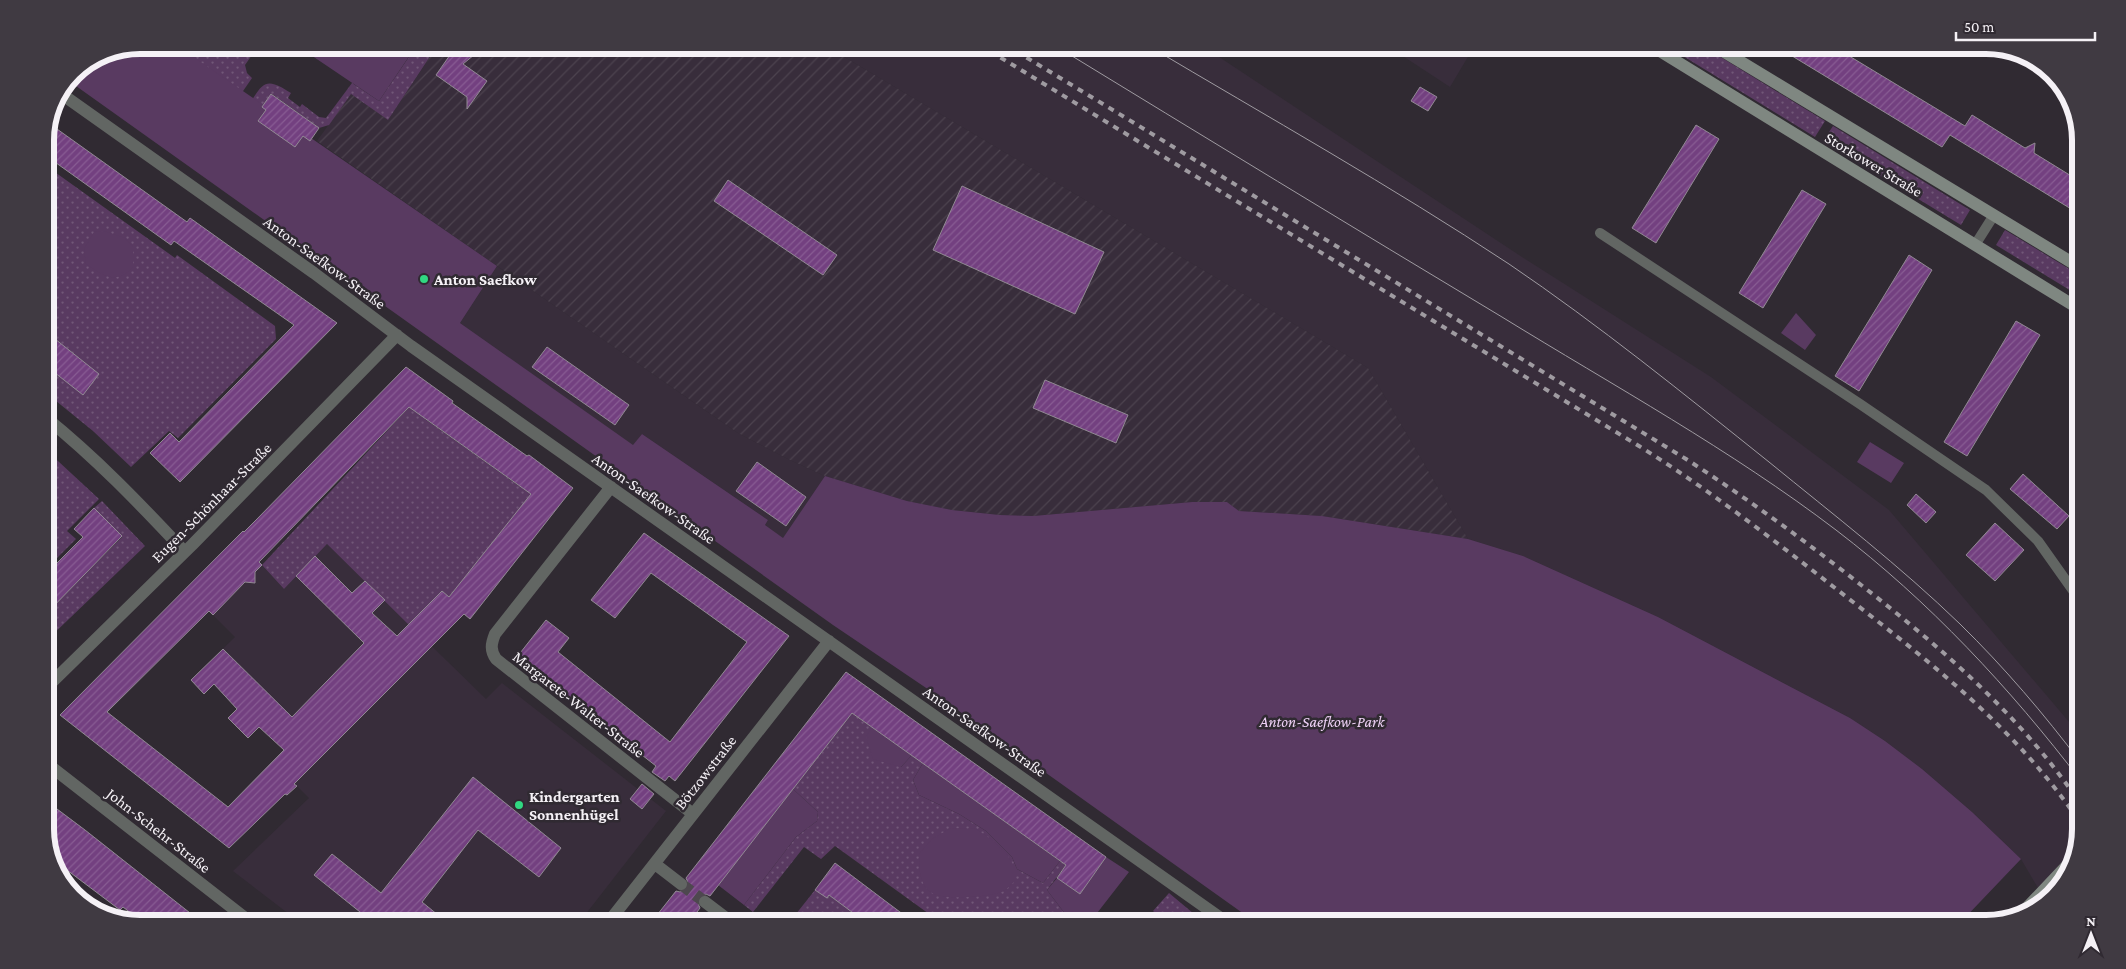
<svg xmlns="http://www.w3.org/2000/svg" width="2126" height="969" font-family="'Crimson Pro',serif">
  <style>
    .built { fill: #382d3b }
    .industrial { fill: url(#industrial-furrows) }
    .grass { fill: url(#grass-dots) }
    .green { fill: #593a61 }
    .building { fill: url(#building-hatch); stroke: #918993; fill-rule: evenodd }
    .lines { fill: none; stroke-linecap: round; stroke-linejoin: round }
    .street-tunnel { stroke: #4e484f; stroke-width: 12; stroke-dasharray: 12 6; stroke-linecap: butt }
    .lane { stroke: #626663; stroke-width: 10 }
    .street { stroke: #626663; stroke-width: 12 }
    .secondary { stroke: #7f8781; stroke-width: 12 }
    .tram { stroke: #9f9ba1; stroke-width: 1 }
    .rail { stroke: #9f9ba1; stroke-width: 4; stroke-dasharray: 6 6; stroke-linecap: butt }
    .poi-dot { fill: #31d882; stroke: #302a32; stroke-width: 2 }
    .labels { text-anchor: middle; stroke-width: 5; stroke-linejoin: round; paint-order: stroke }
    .street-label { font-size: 16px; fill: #f5f1f6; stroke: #302a32 }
    .poi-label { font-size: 16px; font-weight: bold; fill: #f5f1f6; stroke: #302a32; text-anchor: start }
    .park-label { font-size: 16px; font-style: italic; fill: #eed1f6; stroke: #302a32 }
    .rim { fill: none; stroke: #f5f1f6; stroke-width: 6 }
  </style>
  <defs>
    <pattern id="industrial-furrows" width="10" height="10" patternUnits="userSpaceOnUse" patternTransform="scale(1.25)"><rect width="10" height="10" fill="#382d3b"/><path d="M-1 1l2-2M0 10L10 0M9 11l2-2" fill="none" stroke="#4c424e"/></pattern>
    <pattern id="grass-dots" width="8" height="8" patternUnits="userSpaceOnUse" patternTransform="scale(1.25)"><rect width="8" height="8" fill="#593a61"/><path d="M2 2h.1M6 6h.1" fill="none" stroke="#715778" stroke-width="1.8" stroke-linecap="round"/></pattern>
    <pattern id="building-hatch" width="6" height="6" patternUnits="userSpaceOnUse" patternTransform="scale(1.25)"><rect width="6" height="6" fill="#734080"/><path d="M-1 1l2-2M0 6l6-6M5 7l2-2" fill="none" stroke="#885c93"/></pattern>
  </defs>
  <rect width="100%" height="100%" fill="#302a32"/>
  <path class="built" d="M824,45h377l321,212 189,120 178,133 192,226v93l-7,37 -29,34 -24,-41 -49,-47 -50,-43 -37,-28 -35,-23 -192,-101 -135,-61 -55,-17 -100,-171z
    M1386,45h89l-25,42z
    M497,266l241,167 52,27 35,16 -42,63 -18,-14 3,-5 -126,-86 -9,12 -173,-123z
    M327,544l159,155 16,-16 164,128 -88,113h-276l-69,-53 76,-73 -36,-36 11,-12 -24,-23 -12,11 -20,-20 12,-12 -24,-24 -12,12 -13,-14 44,-43 -22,-22 49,-50 22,24z"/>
  <path class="industrial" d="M438,45h386l544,323 100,171 -146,-23 -83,-5 -12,-9h-35l-159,14 -33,-1 -48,-5 -45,-9 -82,-25 -35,-16 -52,-27 -23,-16 -398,-276 34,-47 37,26z"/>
  <path class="grass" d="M147,45h112l-14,20 2,8 5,5 -11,16z
    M417,45l14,10 -43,65 -37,-26 -22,31 -10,3 -47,-34 -10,13 -11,-5c13,-23 18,-23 40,-9l-3,5 12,9 2,-3 17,13 7,1 26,-35 27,18z
    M1665,45h36l124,76 -10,16z
    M1833,126l137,84 -9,15 -138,-84z
    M45,165l130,93 2,-3 98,71 1,13 -98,99 -9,-7 -38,36 -38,-36 -48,-39z
    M2005,230l76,46v21l-85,-52z
    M411,405l15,10 -1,4 94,67 3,-2 12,9 -85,104 -7,-6 -33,34 -82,-81 -43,45 -22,-24z
    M45,449l54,50 -32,32 9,8 -31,31z
    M102,501l43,45 -100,96v-27l77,-78 -28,-29z
    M852,713l20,14 29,40 11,-12 11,8 -10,17 6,15 40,19 27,17 26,26 5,12 26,14 17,-22 6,4 -19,25 22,29 59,-2 -1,7h-184l-108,-78 -14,13 -17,-12 -51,65 -9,-7 52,-68 21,-16 1,-9 -25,-23z
    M815,890l14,5 39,29h-80z
    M1169,893l37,31h-37l-16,-13z"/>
  <path class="green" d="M140,45h36l321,221 -37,57 173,122 9,-11 126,86 -3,5 18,13 42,-62 82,25 45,9 48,5 33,1 159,-14h35l12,9 83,5 146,23 55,17 135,61 192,101 35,23 37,28 50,43 49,47 -62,65h-701l-320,-228 -105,-71 -764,-544c12,-25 47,-31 71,-36z
    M296,45h111l7,4 -35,52z
    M104,231l21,7 8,9v20c-16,18 -30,9 -47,-3l-2,-15 10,-17z
    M1796,313l20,22 -11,15 -24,-17z
    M1870,442l34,21 -13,20 -34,-21z
    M872,727l40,28 -11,12 -28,-8 -7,-22z
    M923,763l137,98 -17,22 -26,-14 -5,-12 -26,-26 -27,-17 -40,-19 -6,-15z
    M793,789l25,23 -1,9 -21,16 -52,68 -26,-20z
    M951,828l25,1 15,10 15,14 8,13v16c-4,4 -10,10 -16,11 -12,4 -55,7 -66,0 -13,-8 -13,-26 -13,-39l13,-15z
    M1106,857l23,15 -35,45 -25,2 -22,-29 10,-12 23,16z"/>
  <path class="building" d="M457,45h29l-23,19 24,17 -20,28v-12l-31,-22z
    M1774,45h57l134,81 7,-11 53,33 10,-5 -1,10 47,29v33l-131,-80 -8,12z
    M1420,87l17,10 -9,14 -17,-10z
    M271,94l48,34 -9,13 -7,-5 -8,11 -37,-26 8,-11 -4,-3z
    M50,124l137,98 3,-4 147,105 -157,159 -30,-29 20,-20 9,9 115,-117 -120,-84 -3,4 -126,-90v-21z
    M1696,125l23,14 -63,104 -24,-15z
    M728,180l109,75 -14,20 -109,-74z
    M962,186l142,66 -29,62 -142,-64z
    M1802,190l24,14 -63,104 -24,-15z
    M1909,255l23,15 -73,121 -24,-15z
    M2016,321l24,14 -73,121 -23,-14z
    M45,331l54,43 -16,21 -38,-30z
    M547,347l82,58 -14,20 -83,-58z
    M406,367l47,34 -1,2 75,53 2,-1 44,33 -103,131 -6,-5 -170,170 3,2 -10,9 -2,-1 -56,54 -169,-133 183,-184 1,1 12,-12zM409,407l122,87 -82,103 -7,-6 -45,45 -25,-23 13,-13 -20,-19 -13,12 -37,-37 -19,20 68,67 -72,74 -69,-68 -32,31 13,14 10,-10 23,25 -9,9 20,20 11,-11 25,23 -56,57 -121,-95 102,-101 4,4 32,-33 10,1v-11l7,-7 -3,-3z
    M1045,380l83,35 -12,28 -83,-35z
    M757,462l49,35 -20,29 -50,-35z
    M2023,474l46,42 -12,13 -47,-40z
    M1916,494l20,18 -10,11 -19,-18z
    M94,508l28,28 -77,79v-40l38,-38 -9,-8z
    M1995,523l29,27 -29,31 -29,-26z
    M644,533l145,103 -114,145 -6,-5 -4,5 -13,-9 4,-6 -139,-109 29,-37 23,18 -11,14 112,90 77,-100 -96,-69 -36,45 -24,-18z
    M846,672l260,185 -26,37 -23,-16 9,-13 -214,-152 -142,183 -4,-2 -7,3 -2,4 3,7 -12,16h-38l26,-33 4,1 7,-3 2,-4 -3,-7z
    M473,777l88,71 -22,29 -61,-47 -56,72 27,22h-66l-15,-12 -3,4 -51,-41 18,-21 49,39z
    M642,784l12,10 -12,15 -12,-10z
    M45,800l40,30 119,94h-59l-22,-17 -3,3 -65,-49 5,-7 -11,-9 -4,-9z
    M835,863l49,37 32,24h-48l-39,-29 -2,3 -12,-8z"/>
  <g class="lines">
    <path class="street-tunnel" d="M681,884l24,18"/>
    <path class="lane" d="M1600,233l260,171 126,86 52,51 34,48 9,15
      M1975,245l19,-30"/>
    <path class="street" d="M63,95l251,178 97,73 818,578
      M45,417c51,41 95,87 139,134
      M611,487l-116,147c-4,10 -5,16 1,25l197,155
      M45,689l147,-144 205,-210
      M45,762l208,162
      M655,864l26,20
      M705,902l29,22
      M607,924l222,-283"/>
    <path class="secondary" d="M1650,45l431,265
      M1713,45l368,223
      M2022,913l54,-57"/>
    <path class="tram" d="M1054,45c149,91 298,182 448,272 112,69 229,133 334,213 93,71 174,158 245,251
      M1147,45c121,72 244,141 362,219 90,61 175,130 260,198 65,53 131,104 191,162 44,43 84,90 121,139"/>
    <path class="rail" d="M980,45l659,401c69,43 132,92 196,142 90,70 182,140 246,236
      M1006,45l680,414c59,38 115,79 170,122 83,65 166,135 225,224"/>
  </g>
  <g class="poi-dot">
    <circle cx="424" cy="279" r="5"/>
    <circle cx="519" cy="805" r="5"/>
  </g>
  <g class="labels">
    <g class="street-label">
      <text transform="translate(1874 164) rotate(31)" y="6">Storkower Straße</text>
      <text transform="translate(325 262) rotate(36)" y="6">Anton-Saefkow-Straße</text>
      <text transform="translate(654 498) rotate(35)" y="6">Anton-Saefkow-Straße</text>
      <text transform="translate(211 502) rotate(-45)" y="6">Eugen-Schönhaar-Straße</text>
      <text transform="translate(579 704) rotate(38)" y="6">Margarete-Walter-Straße</text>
      <text transform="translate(985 731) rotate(35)" y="6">Anton-Saefkow-Straße</text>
      <text transform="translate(705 772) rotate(-52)" y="6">Bötzowstraße</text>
      <text transform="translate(159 830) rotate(38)" y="6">John-Schehr-Straße</text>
    </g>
    <g class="poi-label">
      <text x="434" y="285">Anton Saefkow</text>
      <text x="529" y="802">Kindergarten<tspan x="529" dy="18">Sonnenhügel</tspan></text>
    </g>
    <g class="park-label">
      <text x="1322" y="727">Anton-Saefkow-Park</text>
    </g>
  </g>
  <path d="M0 0H2126V969H0ZM140 54H1986A86 86 0 0 1 2072 140V829A86 86 0 0 1 1986 915H140A86 86 0 0 1 54 829V140A86 86 0 0 1 140 54Z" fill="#403a42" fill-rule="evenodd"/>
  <path class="rim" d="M140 54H1986A86 86 0 0 1 2072 140V829A86 86 0 0 1 1986 915H140A86 86 0 0 1 54 829V140A86 86 0 0 1 140 54Z"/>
  <g transform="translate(2091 934)" stroke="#302a32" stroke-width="4" paint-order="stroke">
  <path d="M0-4L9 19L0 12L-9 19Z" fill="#f5f1f6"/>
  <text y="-8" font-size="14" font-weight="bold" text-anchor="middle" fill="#f5f1f6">N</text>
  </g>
  <path d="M1956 32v8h139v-8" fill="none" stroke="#f5f1f6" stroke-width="2.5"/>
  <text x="1964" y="32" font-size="15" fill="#f5f1f6" stroke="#302a32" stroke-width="4" paint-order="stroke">50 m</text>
</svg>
